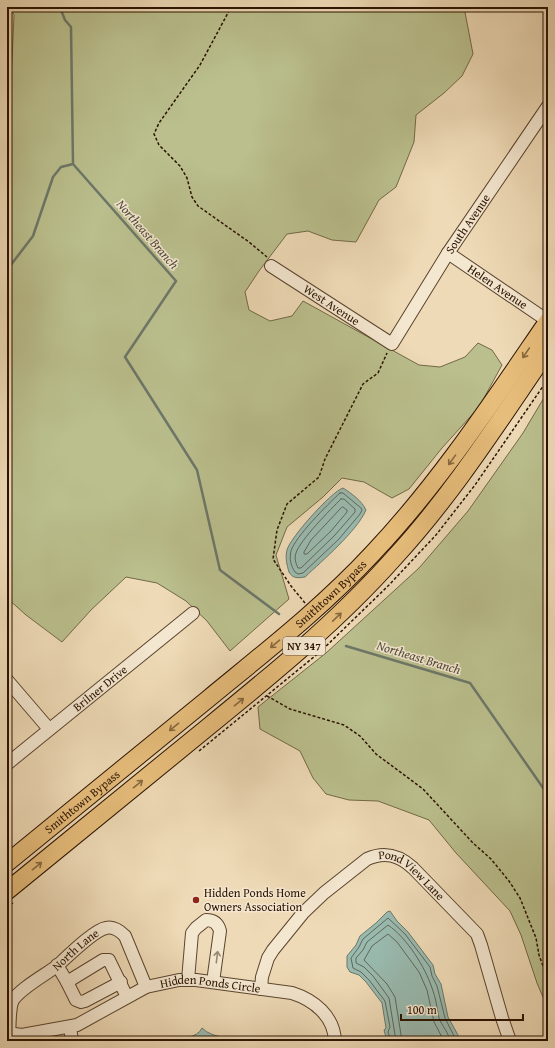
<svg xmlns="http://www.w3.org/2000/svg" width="555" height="1048" font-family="'Gentium Book Plus',serif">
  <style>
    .green { fill: #babf8d; stroke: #726846 }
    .water { fill: #99baaf; stroke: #6d7769 }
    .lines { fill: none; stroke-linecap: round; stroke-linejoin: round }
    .shore { stroke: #626658; stroke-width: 1 }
    .stream { stroke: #6d7769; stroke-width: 2.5 }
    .minor-casing { stroke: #5b442e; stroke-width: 14 }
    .highway-casing { stroke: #2a1200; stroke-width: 19 }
    .path { stroke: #2a1200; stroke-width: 1.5; stroke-dasharray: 3 2; stroke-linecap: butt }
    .minor { stroke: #f4e7d0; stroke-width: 12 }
    .highway { stroke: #e7bd7b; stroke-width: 17 }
    .oneway { stroke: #88683e }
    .oneway2 { stroke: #998772 }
    .poi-dot { fill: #8f2418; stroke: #f4e7d0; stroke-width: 1.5 }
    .labels { text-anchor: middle; stroke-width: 3; stroke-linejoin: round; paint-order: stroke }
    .shield { fill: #f4e7d0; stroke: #67523e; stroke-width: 1 }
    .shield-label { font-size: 11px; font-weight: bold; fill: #2a1200 }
    .street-label { font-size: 12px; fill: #2a1200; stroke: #f4e7d0 }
    .poi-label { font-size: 12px; fill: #2a1200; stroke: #f4e7d0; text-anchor: start }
    .water-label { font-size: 13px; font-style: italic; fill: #514d3d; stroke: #f4e7d0 }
  </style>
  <rect width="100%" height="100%" fill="#eedab6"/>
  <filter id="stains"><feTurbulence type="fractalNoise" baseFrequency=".005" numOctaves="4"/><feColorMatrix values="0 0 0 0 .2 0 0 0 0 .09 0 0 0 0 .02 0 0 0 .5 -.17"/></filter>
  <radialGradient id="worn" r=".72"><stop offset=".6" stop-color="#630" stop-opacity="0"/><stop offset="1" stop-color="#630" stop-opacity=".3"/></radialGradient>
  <path class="green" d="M10,7h454l9,47 -11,22 -18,17 -28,22 -2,27 -18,45 -17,13 -23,42 -24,-2 -24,-9 -21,3 -28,37 -14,21 4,18 21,11 22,-5 11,-15 116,64 21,2 25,-10 13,-14 14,7 10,15 -23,42 -37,41 -33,41 -17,9 -28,-16 -22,-4 -19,19 -36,30 -11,28 13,44 -59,52 -23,-30 -21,-20 -29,-18 -31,-6 -35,33 -29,32 -36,-27 -19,-17v-428l7,-155z
    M548,391v618l-11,-26 -16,-48 -11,-24 -54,-58 -27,-33 -51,-19 -29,-1 -23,-6 -13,-16 -13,-27 -40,-22 -2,-22 68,-54 93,-85 49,-57 55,-78z"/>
  <path class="water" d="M343,488c8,5 19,13 23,22 -9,21 -43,50 -61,67 -7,1 -12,2 -16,-5 -2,-7 -4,-14 -2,-22 3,-12 44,-58 56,-62z
    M390,911l7,10 11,11 25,33 2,9 6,10 7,33 10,18 1,6h-72l-3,-11 2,-2 -4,-25 -16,-21 -7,-7 -9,-3 -3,-5v-11l9,-11 4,-9 16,-13 11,-11z
    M202,1028c11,12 38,10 55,13h-85c9,-4 25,-2 30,-13z"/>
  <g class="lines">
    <path class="shore" d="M340,493h3l18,15 1,2 -2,4 -21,25 -36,34 -5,1 -3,-2c-4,-6 -6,-13 -4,-21 4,-14 37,-47 49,-58z
      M341,499h3l11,10v3l-20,23 -34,33h-3c-2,-4 -4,-10 -2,-15 4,-13 35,-44 45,-54z
      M343,507l4,3v2l-16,19 -24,23h-3v-2l7,-12 30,-32z
      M391,1041l-3,-9 2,-5 -5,-26 -16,-21 -8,-8 -8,-4 -2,-10 8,-11 4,-8 25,-21 17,16 25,33 2,9 5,10 8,32 9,18 1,5
      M396,1041l-7,-43 -16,-22 -9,-9 -8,-4v-5l7,-8 4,-8 21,-17c19,13 37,42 44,63 4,10 5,20 7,30 3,8 10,15 11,23
      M402,1041l-7,-44 -8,-13 -23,-24 8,-14 16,-12 9,8 22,30 8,18 7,32 10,19"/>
    <path class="stream" d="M65,7l-4,3 4,10 6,7 2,137 103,117 -51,76 72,113 23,100 59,44
      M7,270l26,-34 20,-59 8,-10 12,-3
      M346,646l124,37 78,112"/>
    <g class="minor-casing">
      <g id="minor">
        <path id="s1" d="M448,253l100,68"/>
        <path id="s2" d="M271,266l121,78 56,-91 100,-147"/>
        <path d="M7,680l42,49"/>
        <path id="s3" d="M7,764l186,-151"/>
        <path d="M57,965l10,17 36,-22h6l18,37"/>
        <path d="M188,980l4,-47 4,-5 10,-8c7,0 12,3 14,11l-7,51"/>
        <path d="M67,982l9,18 5,2 4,-1 36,-19"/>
        <path id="s4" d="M261,989l1,-12 6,-19 5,-8 30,-37 21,-20 43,-34c18,-8 32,-4 46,9l64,66 4,11 21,73 8,23"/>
        <path d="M70,1027l2,14"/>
        <path id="s5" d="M7,1033l15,2 55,-10 69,-38 33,-7h17l96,13c22,7 42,23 43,48"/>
        <path id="s6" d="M9,1034c1,-9 0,-27 4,-34 8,-12 32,-25 44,-34 10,-9 37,-36 49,-38 7,-2 14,3 19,8l21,51"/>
      </g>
    </g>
    <g class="highway-casing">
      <g id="highway">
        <path id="s7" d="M7,863c67,-54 134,-109 201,-164 57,-47 115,-92 165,-146 67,-71 120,-152 175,-232"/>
        <path d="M7,891c67,-55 134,-110 201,-164 65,-53 130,-106 186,-169 59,-64 105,-137 154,-208"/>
      </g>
    </g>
    <path class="path" d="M234,7l-5,4 -29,54 -41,58 -5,11 5,11 21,21 7,12 5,19 6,9 51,36 18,15
      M305,603l-14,-17 -18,-27 4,-29 10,-26 32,-27 6,-18 38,-75 15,-11 9,-20
      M267,696l23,13 54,16 16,11 16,18 47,35 50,54 18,16 18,22 11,17 16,40 3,17 9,25
      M199,751l121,-99 69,-67 47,-50 39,-50 73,-106
      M7,907l6,-4"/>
    <use href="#minor" class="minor"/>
    <use href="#highway" class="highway"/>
  </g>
  <defs><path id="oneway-shaft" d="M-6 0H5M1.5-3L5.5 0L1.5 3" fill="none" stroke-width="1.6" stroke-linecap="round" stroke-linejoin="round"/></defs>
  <g class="oneway">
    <use href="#oneway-shaft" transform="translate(526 353) rotate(124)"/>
    <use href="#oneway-shaft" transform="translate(452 460) rotate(126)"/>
    <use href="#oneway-shaft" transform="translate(337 617) rotate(-44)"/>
    <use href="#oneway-shaft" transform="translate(275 644) rotate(140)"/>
    <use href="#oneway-shaft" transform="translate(239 702) rotate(-39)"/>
    <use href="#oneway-shaft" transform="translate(174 727) rotate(141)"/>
    <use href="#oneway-shaft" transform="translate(138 784) rotate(-39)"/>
    <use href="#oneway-shaft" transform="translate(37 866) rotate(-39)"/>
  </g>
  <use class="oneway2" href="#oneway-shaft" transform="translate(217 957) rotate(-83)"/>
  <circle class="poi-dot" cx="196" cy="900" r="4"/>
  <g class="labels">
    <rect class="shield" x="283" y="637" width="42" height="18" rx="3"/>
    <g class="shield-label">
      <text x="304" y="650">NY 347</text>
    </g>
    <g class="street-label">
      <text dy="4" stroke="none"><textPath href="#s2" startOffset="286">South Avenue</textPath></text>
      <text dy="4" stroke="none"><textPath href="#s1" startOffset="60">Helen Avenue</textPath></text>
      <text dy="4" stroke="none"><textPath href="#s2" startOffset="72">West Avenue</textPath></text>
      <text dy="4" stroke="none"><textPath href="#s7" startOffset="421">Smithtown Bypass</textPath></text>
      <text dy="4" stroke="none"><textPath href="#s3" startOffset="120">Brilner Drive</textPath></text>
      <text dy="4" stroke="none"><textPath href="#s7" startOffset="97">Smithtown Bypass</textPath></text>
      <text dy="4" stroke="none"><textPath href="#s4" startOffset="225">Pond View Lane</textPath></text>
      <text dy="4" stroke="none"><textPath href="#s6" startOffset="115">North Lane</textPath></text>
      <text dy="4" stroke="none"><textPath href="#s5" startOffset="215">Hidden Ponds Circle</textPath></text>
    </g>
    <g class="poi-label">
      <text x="204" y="897">Hidden Ponds Home<tspan x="204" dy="14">Owners Association</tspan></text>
    </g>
    <g class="water-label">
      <text transform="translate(148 234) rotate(49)" y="5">Northeast Branch</text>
      <text transform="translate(419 657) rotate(17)" y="5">Northeast Branch</text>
    </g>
  </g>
  <rect width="555" height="1048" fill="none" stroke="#eedab6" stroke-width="24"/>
  <rect x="8" y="8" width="539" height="1032" fill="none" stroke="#2a1200" stroke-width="2"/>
  <rect x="12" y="12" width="531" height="1024" fill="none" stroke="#2a1200"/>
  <path d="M401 1014v6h122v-6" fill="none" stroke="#2a1200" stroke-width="2"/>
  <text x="407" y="1014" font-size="12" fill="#2a1200" stroke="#f4e7d0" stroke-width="3" paint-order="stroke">100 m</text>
  <rect width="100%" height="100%" filter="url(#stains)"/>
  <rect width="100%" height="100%" fill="url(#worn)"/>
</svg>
